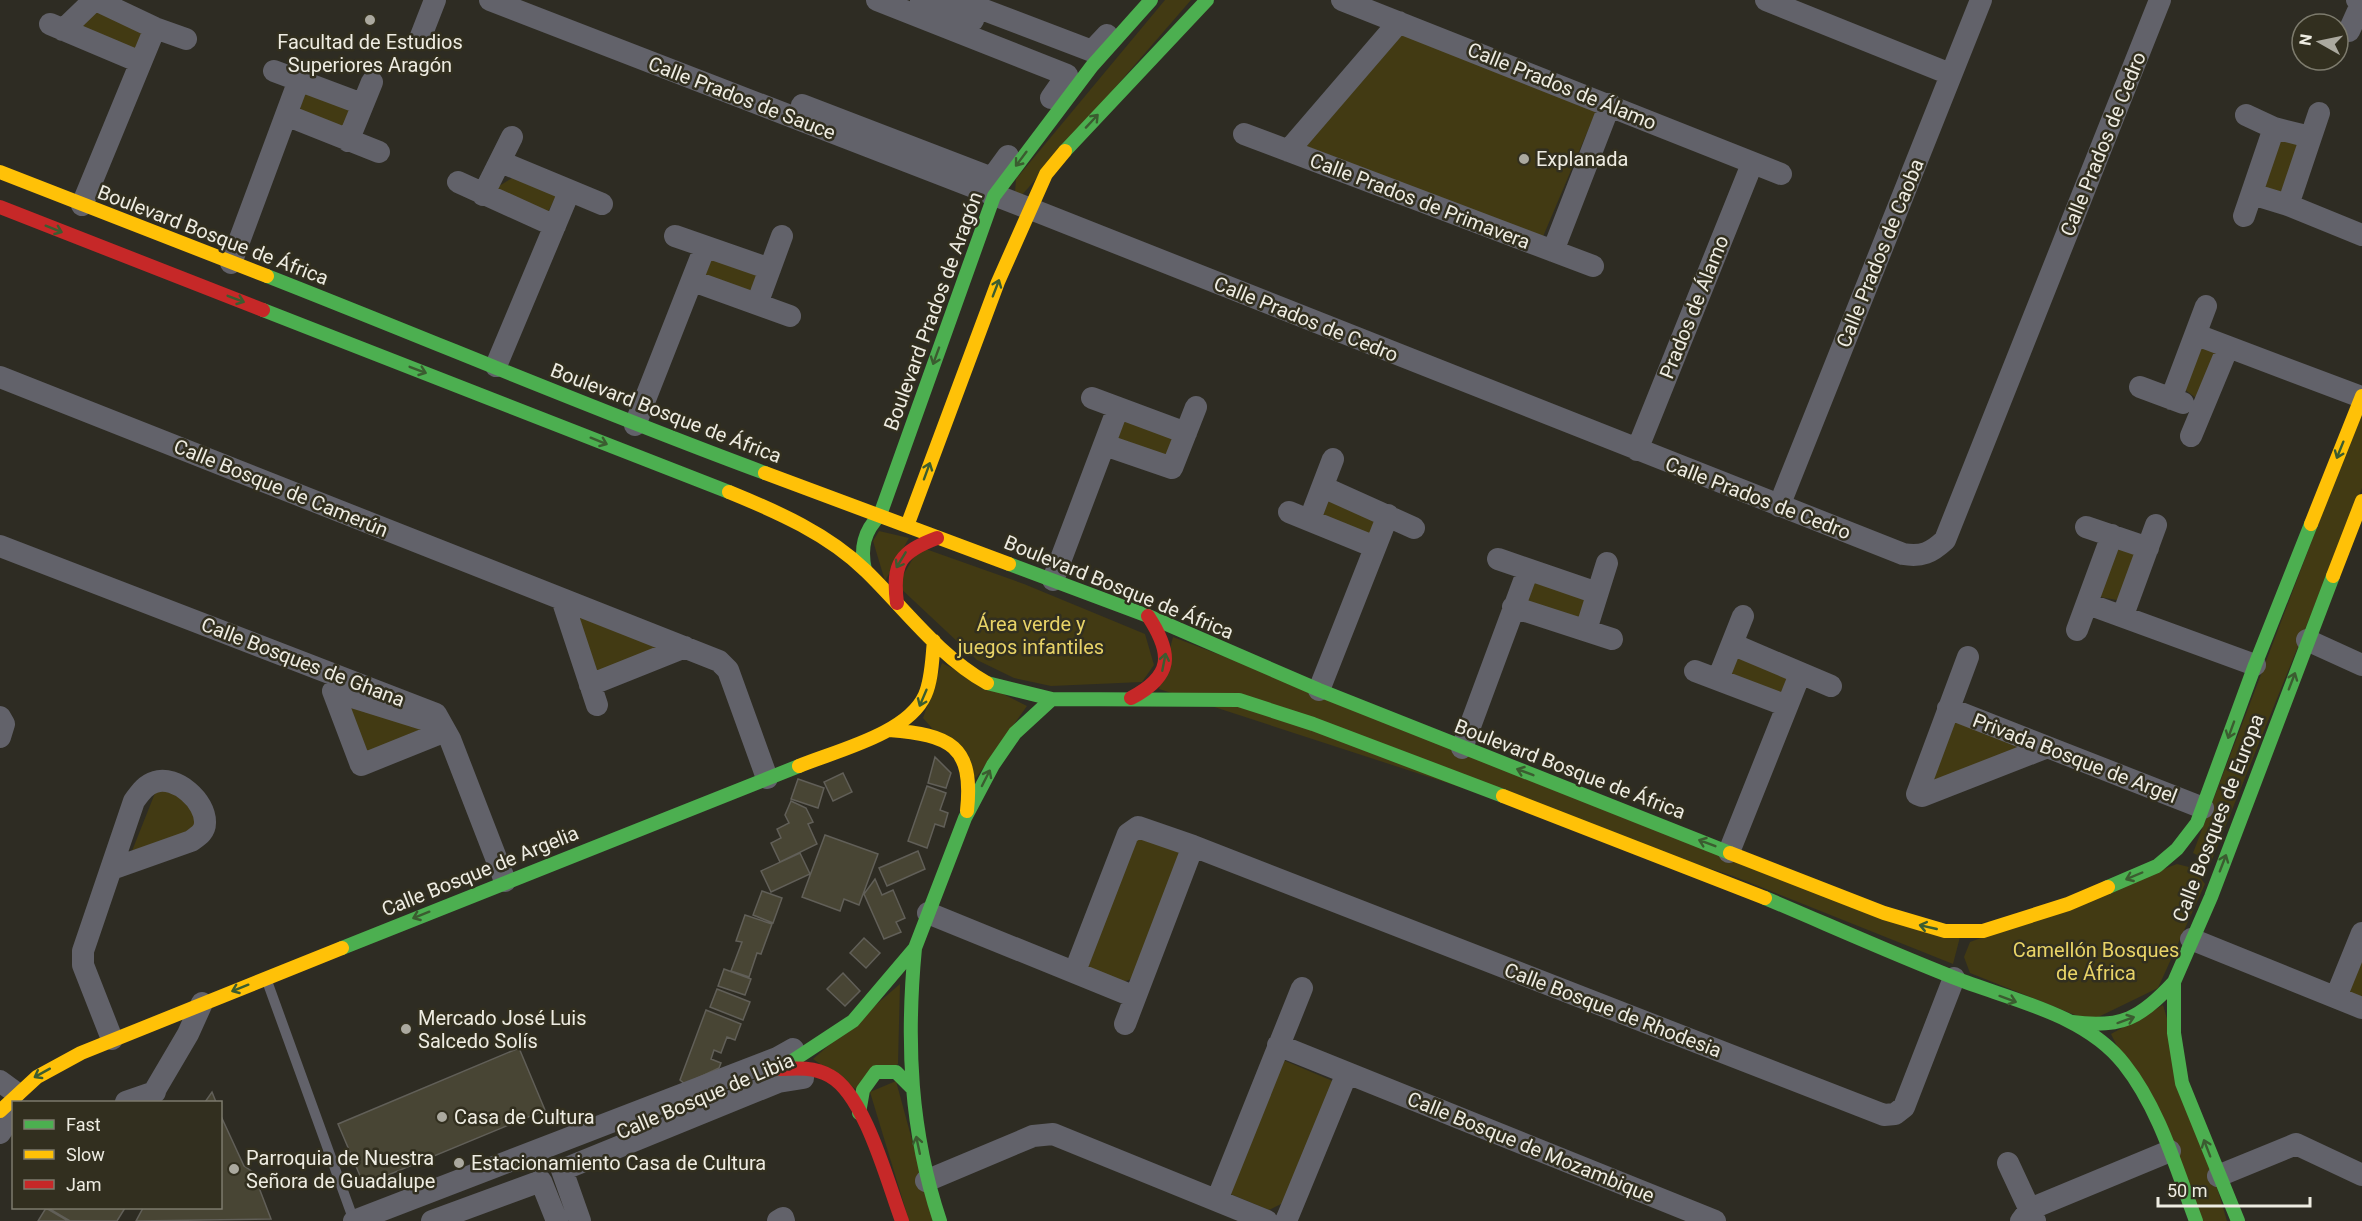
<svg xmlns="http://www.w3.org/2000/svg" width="2362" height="1221" font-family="Roboto,sans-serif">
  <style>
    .green { fill: #423a13 }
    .building { fill: #484534; stroke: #615f58; stroke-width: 1.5 }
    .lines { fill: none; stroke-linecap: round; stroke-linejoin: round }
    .lane { stroke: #62626a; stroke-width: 10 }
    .street { stroke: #62626a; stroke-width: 22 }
    .fast { stroke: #4caf50; stroke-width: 14 }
    .slow { stroke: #ffc107; stroke-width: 14 }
    .jam { stroke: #c62828; stroke-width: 14 }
    .oneway { stroke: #3b5c30 }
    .poi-dot { fill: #aba99f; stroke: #322f1f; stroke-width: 2 }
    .labels { text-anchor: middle; stroke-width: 5; stroke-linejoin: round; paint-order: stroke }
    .poi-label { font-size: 20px; fill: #eeece2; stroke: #322f1f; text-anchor: start }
    .street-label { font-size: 20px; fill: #eeece2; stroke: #322f1f }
    .park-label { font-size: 20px; fill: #e8d367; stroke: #322f1f }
  </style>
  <rect width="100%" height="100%" fill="#2e2c23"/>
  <path class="green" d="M1165,0h26l-169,195 -7,-3 1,-13z
    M96,4l49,25 -11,24 -61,-28z
    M1401,34l196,75 -55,130 -236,-93z
    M305,93l47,14 -10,27 -44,-18z
    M2282,138l19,7 -18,50 -25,-8z
    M515,176l42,18 -11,22 -58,-23z
    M713,256l47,15 -8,24 -48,-17z
    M2199,345l21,8 -20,48 -16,-12z
    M2362,409v79l-151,374 -18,-9z
    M1123,419l58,21 -8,22 -57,-19z
    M1323,495l56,23 -8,21 -56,-23z
    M879,531l30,7 -24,43 -12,-40z
    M2113,545l27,7 -18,49 -27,-5z
    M920,547l104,37 121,50 9,31 -12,17 -91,4 -37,-8 -37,-18 -80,-75z
    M1530,579l59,20 -7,24 -61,-19z
    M574,611l92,37 -72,25z
    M1173,637l787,300 -7,27 -220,-88 -574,-187z
    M1737,652l51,23 -8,22 -51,-20z
    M942,663l85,43 -51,72 -53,-60z
    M333,691l105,43 -77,31z
    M1952,713l72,34 -101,41z
    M157,788l35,12 11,26 -71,25z
    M1136,835l46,18 -45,124 -14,5 -39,-17z
    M2177,864l16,4 12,16 -47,104 -68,33 -120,-48 -6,-16 6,-15z
    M2362,933v73l-26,-9z
    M900,984l-2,80 -41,26 -44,-31z
    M2163,1005l64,216h-24l-92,-187z
    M1283,1060l52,22 -50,120 -16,8 -41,-17z
    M896,1081l38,140h-25l-39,-129z"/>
  <path class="building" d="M935,757l16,16 -5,15 -18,-5z
    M843,773l9,19 -19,9 -9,-19z
    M798,779l26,9 -6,20 -27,-9z
    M927,786l19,7 -6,17 8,3 -4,14 -9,-3 -8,24 -19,-7z
    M791,801l15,7 7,14 -5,2 9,20 -37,18 -9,-19 10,-5 -4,-9 12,-6 -4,-8z
    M825,835l53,19 -19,51 -15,-6 -4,12 -38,-14z
    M918,851l7,18 -38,17 -8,-18z
    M800,853l10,21 -39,18 -10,-21z
    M875,879l7,16 11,-5 12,28 -9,4 5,10 -17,7 -20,-45z
    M762,891l20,7 -9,25 -20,-8z
    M745,915l27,9 -11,30 -4,-1 -8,24 -18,-6 11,-29 -6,-1z
    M864,938l16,15 -14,15 -16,-15z
    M724,969l27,10 -6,16 -27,-9z
    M843,973l17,18 -15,15 -18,-17z
    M717,989l33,13 -7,18 -33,-13z
    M706,1010l35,14 -6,16 -8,-3 -6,16 -7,-3 -3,9 10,4 -2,5 -34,16 -5,-4z
    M519,1048l26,62 -181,75 -26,-61z
    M212,1092l4,10h-11z
    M220,1114l24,52 9,6 18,47 -135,2 7,-13h77z
    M46,1208l22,13h-30z
    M48,1208h77l-8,13h-47z"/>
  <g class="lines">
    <path class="lane" d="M267,981l87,240"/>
    <path class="street" d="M96,0l59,28 31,11
      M490,0l551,213 862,341c19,3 28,-1 42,-14l215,-540
      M877,0l190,75 -16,23
      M921,0l52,20
      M958,0l134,51 15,-16
      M1342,0l439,174
      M1766,0l184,74
      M50,24l90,38
      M63,30l31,-30
      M2349,31l13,-29 -5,-2
      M421,36l14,-36
      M274,71l88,33
      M802,105l190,73 16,-22
      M286,115l93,37
      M2246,115l28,13 36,9
      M1244,134l349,132
      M348,141l24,-59
      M1288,151l111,-129
      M501,162l101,42
      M458,182l97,44
      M2252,194l36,11 74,30
      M483,195l29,-58
      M82,205l73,-177
      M2288,205l31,-92
      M2244,216l30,-88
      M675,236l95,33
      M1553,251l57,-147
      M231,263l68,-183
      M693,281l97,35
      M757,304l25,-68
      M2197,335l164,62
      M496,366l73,-174
      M0,377l719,284 9,9 39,108
      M2140,387l43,16
      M1092,398l94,35
      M2171,399l35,-93
      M635,425l70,-178
      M2191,436l37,-89
      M1105,445l67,23 24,-61
      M1637,450l115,-286
      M1323,487l91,41
      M1779,506l202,-506
      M1289,512l86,35
      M1310,519l23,-60
      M2086,527l62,21
      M0,546l436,168 14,25 55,142
      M1498,559l99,34
      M1053,580l65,-172
      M562,599l35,106
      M2088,604l167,61
      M1513,607l99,32
      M2123,615l33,-90
      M1586,630l21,-67
      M2077,630l35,-95
      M2307,640l55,25
      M1732,644l99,42
      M1968,657l-51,137 5,2 123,-48
      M1695,671l92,35
      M1718,679l25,-63
      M590,685l95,-38
      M1319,690l69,-175
      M333,691l93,29 12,14 -77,31z
      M1948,708l255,100
      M0,717l4,7 -4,13
      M1462,748l66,-178
      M1729,852l71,-178
      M928,913l207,84
      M2191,939l171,69
      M1075,971l53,-137 10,-7 55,19 691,269 11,-1 9,-7 50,-129
      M2336,997l26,-64
      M1125,1024l68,-178
      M112,1039l-29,-74v-14l51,-150c6,-8 11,-16 21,-19 21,-7 51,19 50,41 0,9 -7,13 -14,18l-79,28
      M1278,1045l437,176
      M0,1081l15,11
      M126,1102l29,-10
      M148,1102l40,-68 14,-31
      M0,1133l14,-21
      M2008,1163l27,58
      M2218,1176l78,-32 66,31
      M926,1181l107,-45 20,-2 214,87
      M1217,1200l85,-212
      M354,1221l423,-163 16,-9
      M432,1221l109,-40 16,40
      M580,1221l-18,-51 216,-88 25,-4
      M778,1221l5,-3 1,3
      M1286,1221l61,-148
      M2021,1221l9,-12 140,-58"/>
    <path class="fast" d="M1065,151l142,-151
      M267,276c166,65 330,135 498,197
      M263,310l466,182
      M1009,564l139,52 171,74 411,163
      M865,570c-5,-22 -1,-39 15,-55l114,-319 98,-130 59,-66
      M987,683l65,16 187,1 74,24 190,72
      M2108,887l49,-21 20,-17 20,-26 58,-158 56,-141
      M1765,898c64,27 126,55 190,80 56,22 130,36 169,86 35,44 52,104 72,157
      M342,948l457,-182
      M915,948c-9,94 -5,183 25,273
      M2072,1022c49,7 69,-4 102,-40
      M780,1069l73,-48 62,-73 50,-130 28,-53 22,-32 37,-34
      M859,1113l4,-23 13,-18h20l15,15
      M2238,1221l-56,-138 -8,-50v-51l37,-85 122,-321"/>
    <path class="slow" d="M0,172l267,104
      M765,473l244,91
      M729,492c49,20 99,42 137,79 39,38 73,85 121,112
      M2311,524l51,-128
      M907,526l91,-244 48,-108 19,-23
      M2333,576l29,-75
      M889,730c61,5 85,15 78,81
      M799,766c36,-15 109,-32 126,-71 7,-16 7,-36 9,-54
      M1503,796l262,102
      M1730,853l154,60 61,18h38l85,-27 40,-17
      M0,1111l37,-34 44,-24 261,-105"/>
    <path class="jam" d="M0,207l263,103
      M897,603c-5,-40 3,-51 40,-65
      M1131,698c42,-22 42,-44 17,-82
      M780,1069c17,-1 35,-2 50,7 35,19 58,108 72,145"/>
  </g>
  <defs><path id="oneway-shaft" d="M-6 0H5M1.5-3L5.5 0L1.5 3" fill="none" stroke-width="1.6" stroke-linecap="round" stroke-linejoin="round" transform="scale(1.5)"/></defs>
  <g class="oneway">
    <use href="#oneway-shaft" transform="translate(1092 121) rotate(-47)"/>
    <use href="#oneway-shaft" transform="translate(1021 159) rotate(127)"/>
    <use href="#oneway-shaft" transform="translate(54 229) rotate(22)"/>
    <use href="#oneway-shaft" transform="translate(996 288) rotate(-69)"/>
    <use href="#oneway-shaft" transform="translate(236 299) rotate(21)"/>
    <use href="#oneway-shaft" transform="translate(936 356) rotate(110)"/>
    <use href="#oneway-shaft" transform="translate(418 370) rotate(21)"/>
    <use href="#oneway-shaft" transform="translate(599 441) rotate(22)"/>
    <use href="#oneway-shaft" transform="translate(2340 450) rotate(112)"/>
    <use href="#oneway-shaft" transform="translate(927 471) rotate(-70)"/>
    <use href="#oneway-shaft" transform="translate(901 560) rotate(121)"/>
    <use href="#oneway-shaft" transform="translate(1164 662) rotate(-79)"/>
    <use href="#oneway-shaft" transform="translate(2292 681) rotate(-69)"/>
    <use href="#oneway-shaft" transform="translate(923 698) rotate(113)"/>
    <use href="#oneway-shaft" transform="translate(2231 730) rotate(110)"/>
    <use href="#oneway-shaft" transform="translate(1525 772) rotate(-159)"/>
    <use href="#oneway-shaft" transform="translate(986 778) rotate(-63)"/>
    <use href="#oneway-shaft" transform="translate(1707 843) rotate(-159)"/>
    <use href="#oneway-shaft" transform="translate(2223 863) rotate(-69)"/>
    <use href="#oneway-shaft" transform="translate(2134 876) rotate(157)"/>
    <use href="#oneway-shaft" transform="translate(421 915) rotate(158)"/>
    <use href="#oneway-shaft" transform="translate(1928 927) rotate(-167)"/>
    <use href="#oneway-shaft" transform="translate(240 988) rotate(158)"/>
    <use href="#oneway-shaft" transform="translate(2008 999) rotate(20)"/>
    <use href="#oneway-shaft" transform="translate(2126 1020) rotate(-20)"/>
    <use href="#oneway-shaft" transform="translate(42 1073) rotate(151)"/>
    <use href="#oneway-shaft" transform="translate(918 1145) rotate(-102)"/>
    <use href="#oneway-shaft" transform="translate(2207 1148) rotate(-111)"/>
  </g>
  <g class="poi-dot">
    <circle cx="370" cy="20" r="6"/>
    <circle cx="1524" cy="159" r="6"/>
    <circle cx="406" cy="1029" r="6"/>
    <circle cx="442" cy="1117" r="6"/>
    <circle cx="459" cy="1163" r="6"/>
    <circle cx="234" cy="1169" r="6"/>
  </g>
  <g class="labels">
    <g class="poi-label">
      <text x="370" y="49" text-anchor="middle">Facultad de Estudios<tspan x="370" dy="23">Superiores Aragón</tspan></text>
      <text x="1536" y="166">Explanada</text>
      <text x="418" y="1025">Mercado José Luis<tspan x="418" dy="23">Salcedo Solís</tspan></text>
      <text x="454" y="1124">Casa de Cultura</text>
      <text x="246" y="1165">Parroquia de Nuestra<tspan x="246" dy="23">Señora de Guadalupe</tspan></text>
      <text x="471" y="1170">Estacionamiento Casa de Cultura</text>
    </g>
    <g class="street-label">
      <text transform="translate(1562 86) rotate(22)" y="7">Calle Prados de Álamo</text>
      <text transform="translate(742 98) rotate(21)" y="7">Calle Prados de Sauce</text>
      <text transform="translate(2103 144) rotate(-68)" y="7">Calle Prados de Cedro</text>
      <text transform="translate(1420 201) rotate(21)" y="7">Calle Prados de Primavera</text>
      <text transform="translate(213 235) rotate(21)" y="7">Boulevard Bosque de África</text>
      <text transform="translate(1880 253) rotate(-68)" y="7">Calle Prados de Caoba</text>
      <text transform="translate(1694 307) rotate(-68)" y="7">Prados de Álamo</text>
      <text transform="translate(933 311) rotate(-70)" y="7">Boulevard Prados de Aragón</text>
      <text transform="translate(1306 319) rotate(22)" y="7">Calle Prados de Cedro</text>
      <text transform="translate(666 413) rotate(21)" y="7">Boulevard Bosque de África</text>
      <text transform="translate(281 488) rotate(22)" y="7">Calle Bosque de Camerún</text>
      <text transform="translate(1758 498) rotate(21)" y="7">Calle Prados de Cedro</text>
      <text transform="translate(1119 587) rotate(22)" y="7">Boulevard Bosque de África</text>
      <text transform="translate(303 662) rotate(21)" y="7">Calle Bosques de Ghana</text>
      <text transform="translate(2075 758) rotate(21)" y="7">Privada Bosque de Argel</text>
      <text transform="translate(1570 769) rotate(21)" y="7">Boulevard Bosque de África</text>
      <text transform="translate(2218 818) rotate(-69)" y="7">Calle Bosques de Europa</text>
      <text transform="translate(480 871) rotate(-22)" y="7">Calle Bosque de Argelia</text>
      <text transform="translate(1613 1010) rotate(21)" y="7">Calle Bosque de Rhodesia</text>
      <text transform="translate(705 1096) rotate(-23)" y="7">Calle Bosque de Libia</text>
      <text transform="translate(1531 1147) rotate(22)" y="7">Calle Bosque de Mozambique</text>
    </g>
    <g class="park-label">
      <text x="1031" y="631">Área verde y<tspan x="1031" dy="23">juegos infantiles</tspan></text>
      <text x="2096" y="957">Camellón Bosques<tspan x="2096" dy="23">de África</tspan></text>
    </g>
  </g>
  <rect x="12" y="1101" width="210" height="108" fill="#322f1f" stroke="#7d7b6d" stroke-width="1.5"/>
  <rect x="24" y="1120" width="30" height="9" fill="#4caf50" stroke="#7d7b6d" stroke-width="1.5"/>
  <text x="66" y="1131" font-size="18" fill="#eeece2">Fast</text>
  <rect x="24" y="1150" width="30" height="9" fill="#ffc107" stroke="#7d7b6d" stroke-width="1.5"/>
  <text x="66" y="1161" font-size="18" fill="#eeece2">Slow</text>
  <rect x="24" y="1180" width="30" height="9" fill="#c62828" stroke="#7d7b6d" stroke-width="1.5"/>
  <text x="66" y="1191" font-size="18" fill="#eeece2">Jam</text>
  <g transform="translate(2320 42) rotate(279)"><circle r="28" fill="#322f1f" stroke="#7d7b6d" stroke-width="1.5"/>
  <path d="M0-4.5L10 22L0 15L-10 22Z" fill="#aba99f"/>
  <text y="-9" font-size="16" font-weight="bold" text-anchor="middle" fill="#eeece2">N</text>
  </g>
  <path d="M2158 1197v9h152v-9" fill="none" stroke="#eeece2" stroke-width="3"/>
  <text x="2167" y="1197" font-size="18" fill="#eeece2" stroke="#322f1f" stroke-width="4.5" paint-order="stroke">50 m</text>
</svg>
